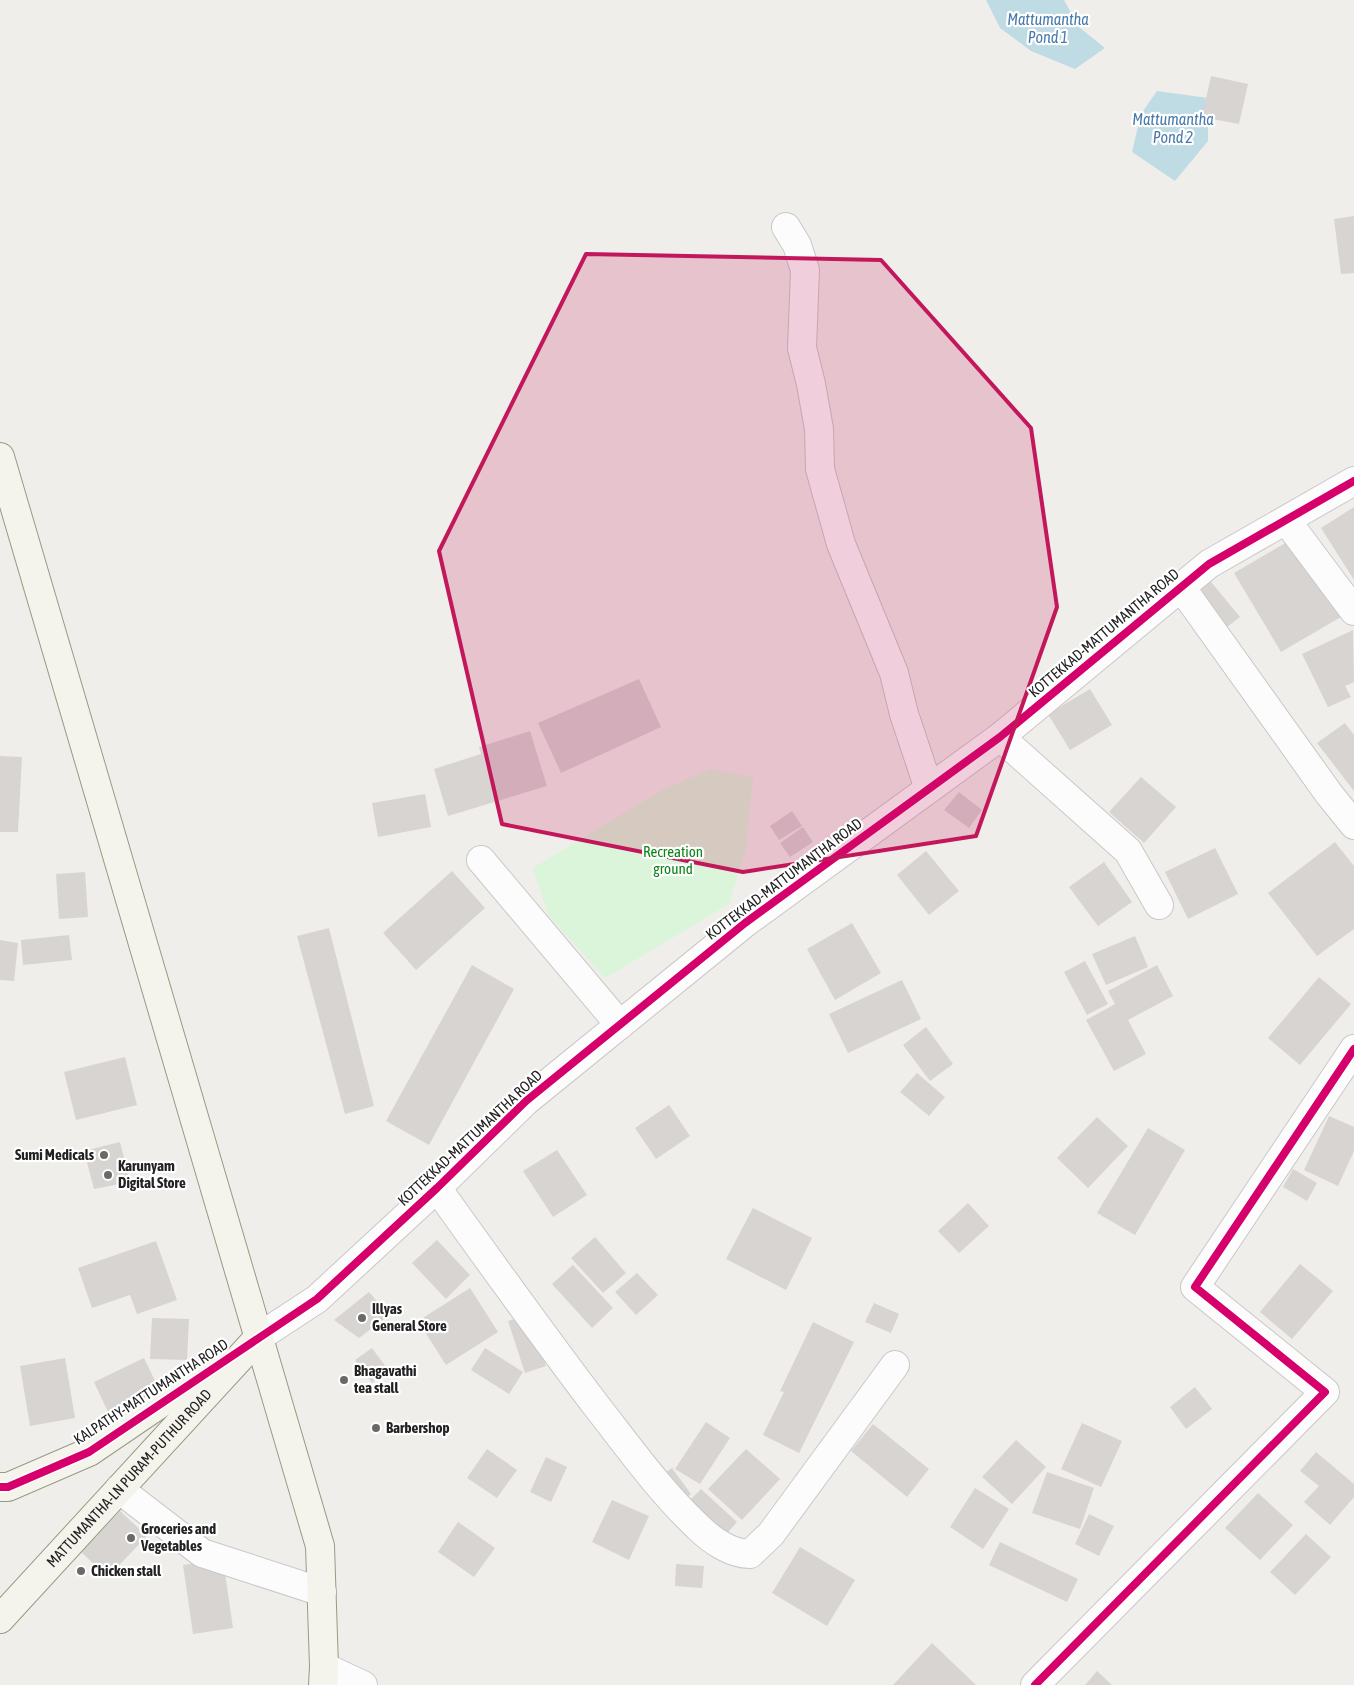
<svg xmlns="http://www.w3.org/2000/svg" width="1354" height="1685" font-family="'Asap Condensed',sans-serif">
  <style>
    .park { fill: #daf5da }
    .water { fill: #bfdbe3 }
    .building { fill: #d7d4d2 }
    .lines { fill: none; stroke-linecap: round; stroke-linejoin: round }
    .street-casing { stroke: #c9c8c7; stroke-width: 30 }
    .secondary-casing { stroke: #999a82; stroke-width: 30 }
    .street { stroke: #fdfcfc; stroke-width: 28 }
    .secondary { stroke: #f4f4ed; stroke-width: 28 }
    .cycleway-casing { stroke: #fff; stroke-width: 11 }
    .cycleway { stroke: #d6006c; stroke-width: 8 }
    .marked { fill: #c2185b; fill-opacity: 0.2; stroke: #c2185b; stroke-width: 4; stroke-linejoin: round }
    .poi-dot { fill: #6a6968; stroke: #fff; stroke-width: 2 }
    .labels { text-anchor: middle; stroke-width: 4.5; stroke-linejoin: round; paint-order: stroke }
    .street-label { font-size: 15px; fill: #222; stroke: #fff }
    .park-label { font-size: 15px; fill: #0c8416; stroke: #fff }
    .poi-label { font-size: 15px; font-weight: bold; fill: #222; stroke: #fff; text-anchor: start }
    .water-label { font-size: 16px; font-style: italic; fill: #4a7aab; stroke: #fff }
  </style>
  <rect width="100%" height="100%" fill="#f0eeeb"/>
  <path class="park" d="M710,769l43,8 -7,70 -17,57 -124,74 -57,-63 -15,-47 131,-79z"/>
  <path class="water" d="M986,0h78l15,27 26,21 -30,21 -44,-18 -31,-23z
    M1157,91l51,7v43l-33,40 -43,-29 9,-38z"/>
  <path class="building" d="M1211,76l37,8 -9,40 -37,-7z
    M1354,216v57l-13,1 -7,-55z
    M1354,507v73l-33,-52z
    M1299,535l47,79 -65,38 -47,-79z
    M1207,577l33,40 -17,13 -32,-40z
    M1353,630l1,52 -9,4 6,11 -23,10 -26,-53z
    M639,679l22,48 -100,46 -23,-50z
    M1090,689l22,36 -42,25 -22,-36z
    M1345,723l9,12v56l-37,-48z
    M530,731l17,55 -99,30 -14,-47 47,-15 -2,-7z
    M0,756l22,1 -4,75h-18z
    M1141,777l35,30 -32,36 -35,-31z
    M959,792l23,18 -13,18 -25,-18z
    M425,794l6,33 -53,10 -6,-34z
    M792,811l10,15 -23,14 -9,-14z
    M803,827l10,15 -23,15 -10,-14z
    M1335,842l19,24v63l-37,27 -49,-63z
    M1215,848l23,46 -50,25 -23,-47z
    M926,851l33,40 -30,24 -32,-40z
    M1104,862l28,40 -34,24 -29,-39z
    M452,871l33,37 -69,62 -33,-37z
    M85,872l3,45 -29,2 -3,-45z
    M852,923l29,50 -46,27 -28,-51z
    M329,928l45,178 -29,8 -48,-178z
    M69,935l3,25 -49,5 -2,-25z
    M1135,936l13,31 -42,18 -14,-31z
    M0,940l18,3 -4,38 -14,-1z
    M1085,961l23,43 -21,11 -23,-43z
    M472,965l42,24 -85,156 -43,-24z
    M1157,965l16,31 -45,24 18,34 -32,17 -28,-51 29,-16 -7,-13z
    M1319,977l32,27 -51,61 -32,-27z
    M902,980l19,39 -73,34 -19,-39z
    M926,1027l27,37 -23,17 -27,-36z
    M125,1057l12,48 -61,15 -12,-48z
    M917,1073l28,24 -16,19 -29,-24z
    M669,1105l21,31 -34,23 -21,-31z
    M1329,1116l25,11v24l-16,35 -34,-16z
    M1097,1117l31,29 -40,42 -31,-30z
    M1148,1128l37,22 -50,85 -38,-22z
    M120,1142l10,40 -36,7 -10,-38z
    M557,1150l30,45 -34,22 -30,-46z
    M1293,1169l24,14 -10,18 -24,-14z
    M968,1203l21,23 -30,27 -21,-22z
    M753,1208l59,30 -26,52 -60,-31z
    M595,1237l31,36 -23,20 -32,-35z
    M437,1240l33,35 -24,24 -34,-36z
    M156,1241l21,59 -40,14 -7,-19 -38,13 -14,-40z
    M1300,1264l33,27 -41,48 -32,-27z
    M573,1265l40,43 -21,20 -40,-44z
    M637,1273l21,22 -22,20 -21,-23z
    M470,1288l28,44 -52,33 -28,-44z
    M369,1292l20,23 -30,23 -25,-18z
    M874,1303l25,11 -8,19 -26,-11z
    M530,1314l16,52 -21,7 -17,-52z
    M152,1318l37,1 -2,41 -37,-1z
    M813,1322l41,20 -55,111 -36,-18 21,-43 -4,-1z
    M372,1348l17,23 -17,12 -17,-23z
    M485,1348l38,24 -14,22 -38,-24z
    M65,1358l10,60 -45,8 -10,-60z
    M144,1358l15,31 -50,25 -15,-32z
    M1195,1387l17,22 -26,20 -16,-22z
    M706,1422l24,16 -30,46 -25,-15z
    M1082,1423l40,18 -21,46 -40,-18z
    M873,1424l56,45 -22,28 -56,-46z
    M1016,1440l30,27 -34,37 -30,-27z
    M487,1449l30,21 -20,28 -30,-20z
    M746,1449l34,30 -38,41 -34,-31z
    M1316,1452l38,32v13l-24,28 -26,-23 15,-16 -19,-15z
    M546,1457l21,10 -16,35 -21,-10z
    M672,1468l19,26 -13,10 -19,-27z
    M1047,1472l47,16 -14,41 -48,-16z
    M975,1488l34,21 -26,40 -33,-22z
    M701,1489l36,33 -15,17 -37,-34z
    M1258,1493l35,32 -33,35 -35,-32z
    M612,1500l37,16 -20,44 -37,-18z
    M120,1511l27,25 -39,41 -27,-25z
    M1089,1514l25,12 -15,30 -24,-12z
    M458,1522l37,26 -21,29 -36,-25z
    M1306,1534l25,23 -36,38 -25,-23z
    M1000,1542l78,37 -11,23 -78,-37z
    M800,1547l55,33 -28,46 -55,-33z
    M223,1559l10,69 -40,6 -10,-69z
    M676,1564l28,2 -2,22 -27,-2z
    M932,1643l44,42h-83z
    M1097,1671l15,14h-27z"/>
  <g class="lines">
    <g class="street-casing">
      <path id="street" d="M786,227l11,18 8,25 -3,78 9,36 8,45 1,40 21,75 53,129 10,41 25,75
        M1286,520l68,91
        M1181,587l148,207 25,31
        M1000,737l128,114 31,54
        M481,860l139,165
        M437,1188c53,74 106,148 161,220 32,41 62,83 100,119 13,13 33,27 52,27l21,-20 124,-169
        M259,1337l58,-38 120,-111 89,-87 219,-178 255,-186 209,-173 145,-83
        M119,1489l83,64 120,39
        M324,1667l39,18
        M1035,1685l290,-293 -130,-105 159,-238"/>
    </g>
    <g class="secondary-casing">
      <g id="secondary">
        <path d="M0,457l320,1089 4,121 -1,18"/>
        <path d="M0,1487h8l81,-35 131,-89"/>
        <path id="s1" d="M0,1619l259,-282"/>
      </g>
    </g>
    <use href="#street" class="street"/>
    <use href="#secondary" class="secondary"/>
    <g class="cycleway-casing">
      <path id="cycleway" d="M0,1487h8l81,-35 228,-153 120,-111 89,-87 219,-178 255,-186 209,-173 145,-83
        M1035,1685l290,-293 -130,-105 159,-238"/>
    </g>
    <use href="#cycleway" class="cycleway"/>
  </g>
  <path class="marked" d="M586,254l295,6 150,168 26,179 -81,229 -233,36 -241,-48 -63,-273z"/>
  <g class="poi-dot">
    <circle cx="104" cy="1155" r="5"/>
    <circle cx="108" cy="1175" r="5"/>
    <circle cx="362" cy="1318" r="5"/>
    <circle cx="344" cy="1380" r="5"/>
    <circle cx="376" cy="1428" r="5"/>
    <circle cx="131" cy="1538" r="5"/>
    <circle cx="81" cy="1571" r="5"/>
  </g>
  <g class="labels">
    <g class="street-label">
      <text transform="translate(1104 633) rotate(-40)" y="5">KOTTEKKAD-MATTUMANTHA ROAD</text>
      <text transform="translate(784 879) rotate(-37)" y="5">KOTTEKKAD-MATTUMANTHA ROAD</text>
      <text transform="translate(470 1138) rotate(-43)" y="5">KOTTEKKAD-MATTUMANTHA ROAD</text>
      <text transform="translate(151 1392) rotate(-33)" y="5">KALPATHY-MATTUMANTHA ROAD</text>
      <text dy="5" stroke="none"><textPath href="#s1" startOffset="191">MATTUMANTHA-LN PURAM-PUTHUR ROAD</textPath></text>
    </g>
    <g class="park-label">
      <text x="673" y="857">Recreation<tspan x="673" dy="17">ground</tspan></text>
    </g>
    <g class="poi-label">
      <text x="94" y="1160" text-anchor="end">Sumi Medicals</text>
      <text x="118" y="1171">Karunyam<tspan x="118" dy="17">Digital Store</tspan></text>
      <text x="372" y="1314">Illyas<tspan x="372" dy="17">General Store</tspan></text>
      <text x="354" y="1376">Bhagavathi<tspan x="354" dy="17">tea stall</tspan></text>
      <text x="386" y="1433">Barbershop</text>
      <text x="141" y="1534">Groceries and<tspan x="141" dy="17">Vegetables</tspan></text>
      <text x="91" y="1576">Chicken stall</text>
    </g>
    <g class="water-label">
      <text x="1048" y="25">Mattumantha<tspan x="1048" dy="18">Pond 1</tspan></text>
      <text x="1173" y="125">Mattumantha<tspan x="1173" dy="18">Pond 2</tspan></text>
    </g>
  </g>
</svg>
